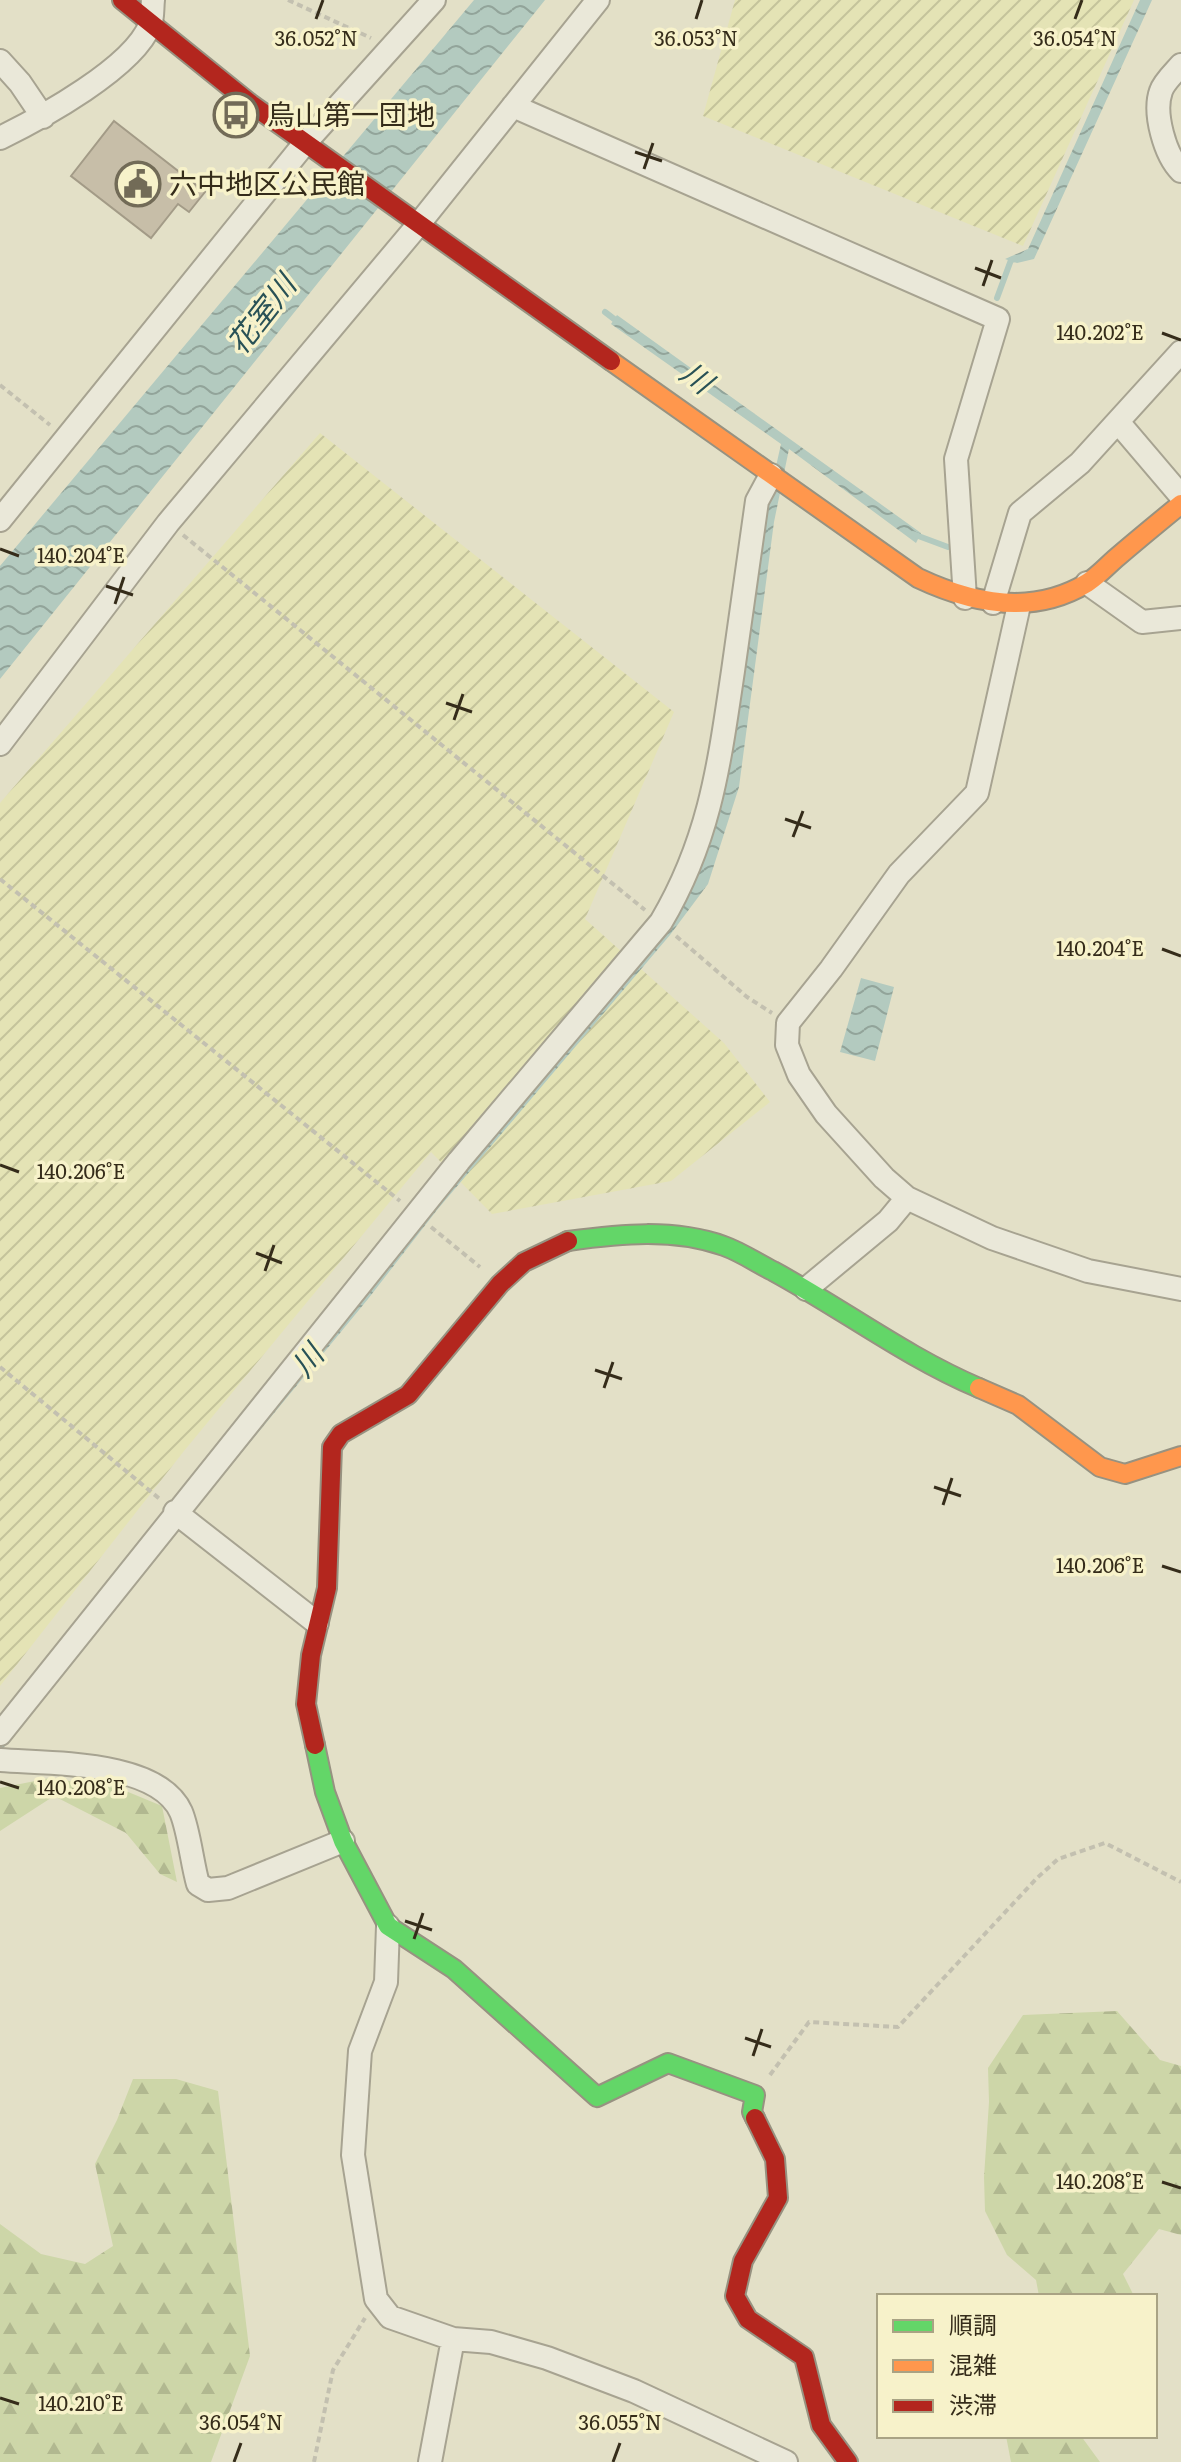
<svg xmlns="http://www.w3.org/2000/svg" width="1181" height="2462" font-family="Literata,'Noto Sans JP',serif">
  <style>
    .farmland { fill: url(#farmland-furrows) }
    .forest { fill: url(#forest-firs) }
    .water { fill: url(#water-waves) }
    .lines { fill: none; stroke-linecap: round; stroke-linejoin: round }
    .stream { stroke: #b3cabf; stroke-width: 6 }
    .building { fill: #c7bea8; stroke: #a39b87; stroke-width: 2 }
    .street-casing { stroke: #a7a391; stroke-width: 26 }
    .fast-casing { stroke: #979281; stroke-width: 22 }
    .slow-casing { stroke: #979281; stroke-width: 22 }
    .jam-casing { stroke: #979281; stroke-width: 22 }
    .path { stroke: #c3c0b0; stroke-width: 4; stroke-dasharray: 6 4; stroke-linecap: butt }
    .street { stroke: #eae8d9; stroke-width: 22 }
    .fast { stroke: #63d668; stroke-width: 18 }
    .slow { stroke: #ff974d; stroke-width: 18 }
    .jam { stroke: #b3261e; stroke-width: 18 }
    .ticks { fill: none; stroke: #352c1a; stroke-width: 3 }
    .labels { text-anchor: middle; stroke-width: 7; stroke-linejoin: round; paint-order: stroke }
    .poi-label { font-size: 28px; fill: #352c1a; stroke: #f7f2ca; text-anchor: start }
    .water-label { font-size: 30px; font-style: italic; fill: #285156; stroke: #f7f2ca }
    .ticks-label { font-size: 20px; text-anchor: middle; fill: #352c1a; stroke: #f7f2ca; stroke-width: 7; stroke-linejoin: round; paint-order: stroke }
  </style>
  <defs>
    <pattern id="farmland-furrows" width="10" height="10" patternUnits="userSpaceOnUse" patternTransform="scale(2)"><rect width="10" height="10" fill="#e4e3b5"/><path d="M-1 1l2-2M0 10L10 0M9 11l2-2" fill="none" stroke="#c4c39b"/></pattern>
    <pattern id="forest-firs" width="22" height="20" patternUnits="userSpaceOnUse" patternTransform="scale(2)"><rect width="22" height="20" fill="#cdd6a8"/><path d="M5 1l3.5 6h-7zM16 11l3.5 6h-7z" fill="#b1b890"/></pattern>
    <pattern id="water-waves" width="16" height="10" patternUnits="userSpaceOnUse" patternTransform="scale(2)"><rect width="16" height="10" fill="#b3cabf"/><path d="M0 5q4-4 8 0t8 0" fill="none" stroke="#92a49a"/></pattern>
  </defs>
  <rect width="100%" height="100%" fill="#e3e0c7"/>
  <path class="farmland" d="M735,0h399l-111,246 -320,-130z
    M320,433l354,279 -89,207 139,124 46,59 -99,79 -179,33 -61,-62 -247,299 -184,235v-883z"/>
  <path class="forest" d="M50,1778l71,11 41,17 15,76 -17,-8 -34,-41 -72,-37 -54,35v-43z
    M1117,2011l43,49 21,6v169l-22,-6 -36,45 11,22h-95l-3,-16 -29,-25 -22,-44 -1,-34 5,-75 -1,-34 35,-53z
    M133,2079h43l42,12 32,265 -39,106h-211v-238l41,30 44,10 28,-18 -18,-82 22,-44z
    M1006,2436h75l19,26h-89z"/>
  <path class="water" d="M474,0h71l-545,679v-113z
    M1140,0h12l-118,259 -17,4 -12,-4 23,-10z
    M617,315l304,218 -5,10 -127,-94 -15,73 -35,265 -31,97 -38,51 -233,275 -69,89 -168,204 -200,249v-14l674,-827 23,-34 30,-95 37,-262 17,-76 -170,-120z
    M861,978l33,9 -19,74 -35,-9z"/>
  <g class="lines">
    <path class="stream" d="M997,298l14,-38 4,-1
      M605,312l13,10
      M913,534l35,13"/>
  </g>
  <path class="building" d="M114,121l91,71 -16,20 -11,-8 -27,34 -80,-62z"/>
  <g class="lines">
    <g class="street-casing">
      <path id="street" d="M0,61l20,22 23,34
        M1181,65c-6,7 -17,17 -20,26 -8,22 4,64 20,80
        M513,106l485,213 -42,140 9,139
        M0,138c41,-20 133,-70 150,-113 3,-7 2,-17 3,-25
        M1118,422l63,74
        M0,520l305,-377 129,-143
        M1087,583l55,39 39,-4
        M993,603l27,-90 60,-50 101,-111
        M1019,605l-42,188 -78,81 -68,95 -43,54 -1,22 12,30 27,39 58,64 23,20 85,40 96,33 93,18
        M0,744l168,-221 250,-298 180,-225
        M806,1289l82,-68 19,-23
        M175,1512l142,111
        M0,1734l459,-573 202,-239c49,-83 58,-157 72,-251 8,-57 16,-114 24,-170l14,-26
        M0,1760c49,4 158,0 181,52 8,19 11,51 17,72l10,6 20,-2 115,-47
        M388,1926l-2,56 -26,69 -7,104 23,144 14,18 63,22 38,3 56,16 87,33 152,71
        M430,2462l23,-123"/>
    </g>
    <g class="fast-casing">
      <path id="fast" d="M568,1241c52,-7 105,-13 156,5 17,6 33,17 49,25 70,38 133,86 206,117
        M315,1745l10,47 18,49 45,85 66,43 143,128 71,-34 87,32 -3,17 3,6"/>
    </g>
    <g class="slow-casing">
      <path id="slow" d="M611,361l307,217c55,26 115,38 169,5 11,-7 19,-16 28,-24 22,-19 44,-37 66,-55
        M979,1388l39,17 82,62 25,7 56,-18"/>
    </g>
    <g class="jam-casing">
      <path id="jam" d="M122,0l129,104 360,257
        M315,1745l-9,-41 5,-49 16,-67 5,-141 9,-13 67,-39 92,-111 24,-22 44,-21
        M755,2118l20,41 3,39 -35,63 -8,35 13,23 56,38 17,68 27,37"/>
    </g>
    <path class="path" d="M288,0l83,38
      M0,385l50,40
      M183,535l462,375
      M0,879l400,322
      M676,936l71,61 25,16
      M431,1227l49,40
      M0,1367l161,133
      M770,2075l39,-53 89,5 139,-149 21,-19 47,-16 76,39
      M314,2462l19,-92 32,-52"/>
    <use href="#street" class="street"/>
    <use href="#fast" class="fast"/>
    <use href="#slow" class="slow"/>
    <use href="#jam" class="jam"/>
  </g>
  <path class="ticks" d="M316,19l7,-19M696,19l6,-19M1075,19l7,-19M635,152l27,9M644,169l9,-26M975,268l26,10M983,286l9,-26M1162,333l19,7M0,549l19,7M106,586l27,9M115,604l9,-27M446,703l26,9M454,720l9,-26M785,819l26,9M793,837l10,-26M1162,949l19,7M0,1165l19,7M256,1253l26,10M265,1271l9,-26M595,1370l27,9M604,1388l9,-26M934,1487l27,9M943,1505l9,-27M1162,1566l19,6M0,1782l19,6M405,1921l27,9M414,1939l9,-26M745,2038l26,9M753,2056l9,-27M1162,2182l19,6M0,2398l19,6M234,2462l7,-19M613,2462l7,-19"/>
  <defs>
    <g id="bus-ring" transform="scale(2.3)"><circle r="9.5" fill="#f7f2ca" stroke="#726b57" stroke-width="1.5"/><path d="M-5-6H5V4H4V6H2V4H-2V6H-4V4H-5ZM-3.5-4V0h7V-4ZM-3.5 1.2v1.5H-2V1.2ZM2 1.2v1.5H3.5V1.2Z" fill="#726b57"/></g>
    <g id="civic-ring" transform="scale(2.3)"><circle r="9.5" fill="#f7f2ca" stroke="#726b57" stroke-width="1.5"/><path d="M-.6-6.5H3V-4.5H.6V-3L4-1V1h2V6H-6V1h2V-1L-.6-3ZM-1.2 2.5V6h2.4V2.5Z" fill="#726b57"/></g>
  </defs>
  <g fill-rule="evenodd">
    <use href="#bus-ring" x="236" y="115"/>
    <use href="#civic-ring" x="138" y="184"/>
  </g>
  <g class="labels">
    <g class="poi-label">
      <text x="267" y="125">烏山第一団地</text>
      <text x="169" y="194">六中地区公民館</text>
    </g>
    <g class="water-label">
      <text transform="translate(262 315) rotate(-52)" y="10">花室川</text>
      <text transform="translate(696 378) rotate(36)" y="10">川</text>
      <text transform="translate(308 1361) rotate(-51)" y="10">川</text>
    </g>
  </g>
  <g class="ticks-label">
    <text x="316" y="46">36.052°N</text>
    <text x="696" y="46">36.053°N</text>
    <text x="1075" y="46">36.054°N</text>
    <text x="1100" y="340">140.202°E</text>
    <text x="81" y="563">140.204°E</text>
    <text x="1100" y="956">140.204°E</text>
    <text x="81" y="1179">140.206°E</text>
    <text x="1100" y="1573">140.206°E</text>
    <text x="81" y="1795">140.208°E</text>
    <text x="1100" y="2189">140.208°E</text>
    <text x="81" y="2411">140.210°E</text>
    <text x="241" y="2430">36.054°N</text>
    <text x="620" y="2430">36.055°N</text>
  </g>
  <rect x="877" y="2294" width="280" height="144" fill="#f7f2ca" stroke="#a9a384" stroke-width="2"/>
  <rect x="893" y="2320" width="40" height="12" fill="#63d668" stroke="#a9a384" stroke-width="2"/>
  <text x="949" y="2334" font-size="24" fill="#352c1a">順調</text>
  <rect x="893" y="2360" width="40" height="12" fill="#ff974d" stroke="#a9a384" stroke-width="2"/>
  <text x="949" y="2374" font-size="24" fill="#352c1a">混雑</text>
  <rect x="893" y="2400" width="40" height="12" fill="#b3261e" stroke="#a9a384" stroke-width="2"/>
  <text x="949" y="2414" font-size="24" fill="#352c1a">渋滞</text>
</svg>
